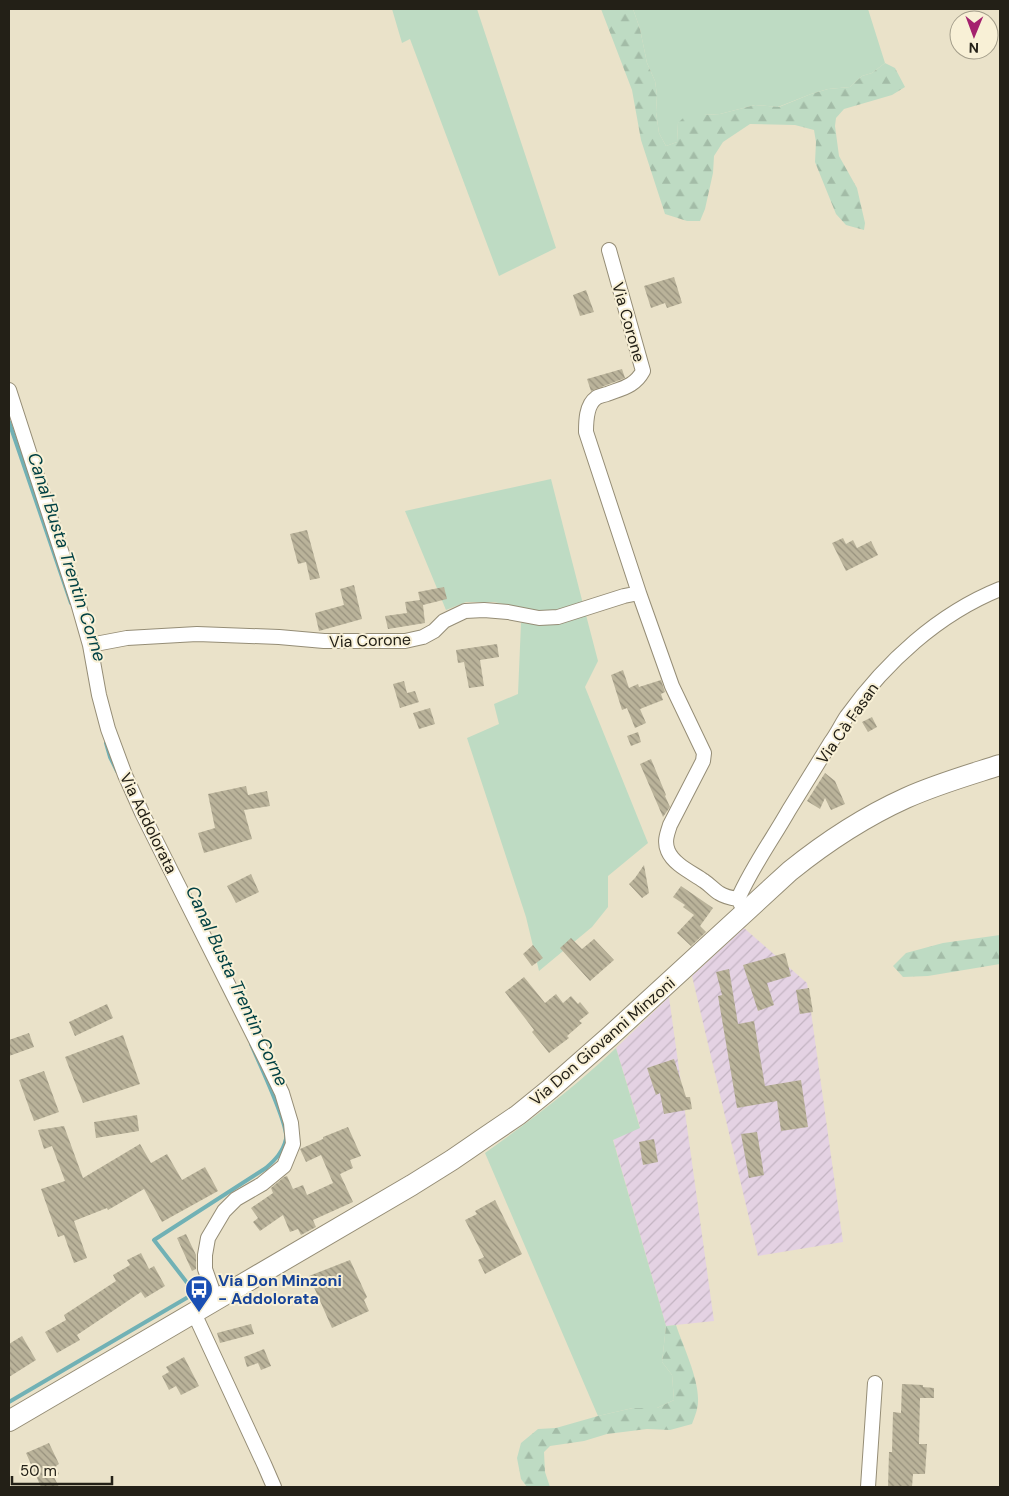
<svg xmlns="http://www.w3.org/2000/svg" width="1009" height="1496" font-family="'DM Sans',sans-serif">
  <style>
    .industrial { fill: url(#industrial-furrows) }
    .green { fill: #bedbc3 }
    .forest { fill: url(#forest-firs) }
    .lines { fill: none; stroke-linecap: round; stroke-linejoin: round }
    .stream { stroke: #71b1b5; stroke-width: 4 }
    .building { fill: url(#building-back-hatch) }
    .street-casing { stroke: #958d76; stroke-width: 16 }
    .secondary-casing { stroke: #958d76; stroke-width: 22 }
    .street { stroke: #fff; stroke-width: 14 }
    .secondary { stroke: #fff; stroke-width: 20 }
    .labels { text-anchor: middle; stroke-width: 4; stroke-linejoin: round; paint-order: stroke }
    .street-label { font-size: 16px; fill: #232017; stroke: #f8f0d6 }
    .transit-label { font-size: 16px; font-weight: bold; fill: #164399; stroke: #f8f0d6; text-anchor: start }
    .water-label { font-size: 18px; font-style: italic; fill: #014144; stroke: #f8f0d6 }
  </style>
  <defs>
    <pattern id="industrial-furrows" width="10" height="10" patternUnits="userSpaceOnUse" patternTransform="scale(1.25)"><rect width="10" height="10" fill="#e4d2e3"/><path d="M-1 1l2-2M0 10L10 0M9 11l2-2" fill="none" stroke="#c3b4c2"/></pattern>
    <pattern id="forest-firs" width="22" height="20" patternUnits="userSpaceOnUse" patternTransform="scale(1.25)"><rect width="22" height="20" fill="#bedbc3"/><path d="M5 1l3.5 6h-7zM16 11l3.5 6h-7z" fill="#a3bca7"/></pattern>
    <pattern id="building-back-hatch" width="6" height="6" patternUnits="userSpaceOnUse" patternTransform="scale(1.25)"><rect width="6" height="6" fill="#bab39a"/><path d="M-1 5l2 2M0 0l6 6M5-1l2 2" fill="none" stroke="#97917d"/></pattern>
  </defs>
  <rect width="100%" height="100%" fill="#eae2c9"/>
  <path class="industrial" d="M744,928l63,55 36,259 -85,14 -66,-280z
    M669,997l45,324 -48,5 -53,-187 27,-12 -24,-79z"/>
  <path class="green" d="M392,9h85l79,239 -57,28 -89,-237 -8,4z
    M633,9h235l17,54 -13,10 -10,3 -12,11 -22,2 -17,5 -33,13 -23,-2 -35,9 -16,1 -26,8 -1,19 -11,4 -7,-13 -3,-21 1,-17 -2,-14 -8,-18 -7,-34z
    M551,479l32,125 -32,8h-12l-45,-10h-28l-20,8 -41,-99z
    M586,615l12,46 -13,26 63,156 -40,33v31l-16,20 -53,44 -13,-54 -59,-179 32,-14 -5,-20 24,-10 3,-71 31,1z
    M616,1048l24,80 -27,12 53,186 -4,36 10,13 2,25 -17,8h-24l-35,8 -113,-263c46,-33 90,-66 131,-105z"/>
  <path class="forest" d="M601,9h32l7,20 7,34 8,18 2,14 -1,17 3,21 7,13 11,-4 1,-19 9,-9 17,1 16,-1 35,-9 24,2 32,-13 17,-5 22,-2 12,-11 10,-3 13,-10 10,5 10,19 -13,8 -48,14 -8,9 -1,8 4,30 18,32 8,35 -1,7 -18,-5 -10,-11 -21,-52 1,-20 -2,-12 -19,-5 -45,-1 -27,18 -9,14 -1,17 -8,36 -5,12h-13l-22,-7 -24,-74 -9,-50z
    M1000,935v29l-72,12 -25,1 -10,-11 13,-13 37,-10z
    M676,1325c7,21 23,54 22,76 0,8 -3,15 -6,23l-22,6 -23,-1 -40,5 -23,7 -34,5 -6,6 1,20 5,15h-23l-6,-8 -4,-21 4,-15 17,-14 18,-1 42,-12 35,-8h24l17,-8 -2,-25 -10,-13 4,-36z"/>
  <g class="lines">
    <path class="stream" d="M9,422l62,181
      M106,743l4,14 7,14
      M9,1402l186,-109 -41,-53 112,-72c9,-8 17,-16 20,-29 3,-14 -28,-78 -35,-95"/>
  </g>
  <path class="building" d="M674,277l8,26 -15,5 -2,-5 -14,5 -7,-22z
    M586,290l8,22 -14,4 -7,-21z
    M622,369l3,9 -34,13 -4,-12z
    M307,530l13,48 -10,2 -4,-18 -8,2 -8,-30z
    M843,538l3,6 7,-4 4,8 14,-7 7,14 -32,16 -14,-28z
    M354,585l8,34 -43,12 -4,-18 29,-8 -4,-16z
    M444,587l3,12 -24,6 2,18 -37,6 -3,-13 22,-3 -2,-11 15,-2 -2,-8z
    M497,644l2,13 -19,3 4,26 -15,2 -5,-26 -6,1 -2,-13z
    M623,670l6,18 9,-4 1,3 22,-7 4,12 -4,2 2,6 -23,9 6,14 -11,5 -8,-20 -5,2 -11,-35z
    M404,681l3,12 8,-2 4,11 -19,6 -7,-24z
    M430,708l5,16 -16,5 -6,-16z
    M872,717l5,10 -9,5 -6,-10z
    M638,732l3,10 -10,4 -4,-10z
    M651,759l15,36 -1,1 5,11 -7,10 -23,-53z
    M825,773l10,8 10,23 -14,6 -6,-12 -5,11 -13,-8z
    M246,786l2,9 19,-4 3,15 -26,4 8,29 -48,14 -6,-20 17,-5 -7,-34z
    M644,865l5,28 -7,5 -13,-14 6,-6z
    M251,874l8,18 -23,11 -9,-17z
    M681,886l32,22 -13,18 6,6 -15,14 -14,-13 17,-18 -11,-8 2,-2 -12,-8z
    M571,938l11,11 12,-10 20,21 -24,21 -30,-33z
    M533,945l10,13 -11,8 -9,-12z
    M785,953l6,23 -24,7 7,22 -16,6 -15,-46z
    M729,969l9,55 16,-3 11,65 36,-6 7,47 -27,4 -4,-30 -40,7 -19,-112 4,-1 -6,-23z
    M524,977l21,26 11,-9 7,9 8,-7 7,8 2,-2 9,11 -10,8 3,2 -15,13 2,2 -20,15 -17,-21 2,-2 -29,-38z
    M809,988l4,24 -13,2 -4,-24z
    M107,1004l6,14 -38,18 -6,-14z
    M29,1033l5,14 -25,9v-16z
    M123,1035l17,49 -57,19 -18,-46z
    M674,1059l12,38h4l2,12 -28,5 -4,-21 -4,2 -9,-27z
    M44,1071l15,41 -25,9 -15,-41z
    M137,1115l2,16 -43,7 -2,-16z
    M64,1126l19,52 57,-34 11,19 16,-9 15,26 23,-13 13,24 -56,31 -18,-33 -36,21 -1,-2 -33,13 13,37 -13,5 -10,-28 -6,2 -17,-48 24,-8 -13,-35 -8,3 -6,-19z
    M348,1127l13,29 -11,4 3,8 -13,6 13,28 -40,18 3,7 -15,8 -3,-6 -8,3 -7,-17 -23,16 -7,-9 5,-4 -7,-10 22,-15 -2,-5 13,-11 3,-1 6,13 10,-4 4,10 26,-12 -12,-28 -15,7 -6,-13 23,-10v-2z
    M757,1132l7,43 -15,3 -8,-44z
    M654,1139l4,23 -15,3 -4,-23z
    M495,1200l27,54 -37,20 -7,-14 6,-3 -19,-37 12,-6 -2,-3z
    M186,1234l10,21v14l-4,2 -15,-33z
    M141,1253l8,16 5,-3 11,20 -20,12 -4,-6 -64,43 3,5 -23,13 -12,-21 21,-12 -2,-5 52,-34 -3,-6 17,-10 -3,-5z
    M350,1260l17,37 -3,3 5,11 -37,17 -23,-52z
    M251,1324l3,10 -34,9 -3,-10z
    M22,1336l14,24 -27,17v-33z
    M264,1349l7,17 -10,4 -3,-7 -11,4 -3,-10z
    M184,1357l15,29 -18,9 -5,-9 -7,4 -7,-14 7,-4 -3,-5z
    M902,1384l21,1v2l11,1v10h-14l-1,46h8l-2,30h-12l-1,13h-24l1,-35h3l1,-40 8,1z
    M49,1443l10,21 -3,2 3,8 -5,3 5,10h-18l-15,-34z"/>
  <g class="lines">
    <g class="street-casing">
      <path id="street" d="M609,250l34,121c-8,15 -20,17 -36,23 -3,1 -9,2 -11,4 -10,7 -10,24 -10,34l53,161
        M9,390l69,213 12,42 9,50 9,34 17,46 17,38 126,251 14,29 9,30 2,21 -9,22 -22,18 -26,15 -12,12 -16,27 -3,17v14l11,31
        M90,645l37,-7 70,-4 82,3 45,4h81l18,-4 11,-6 10,-10 21,-10 19,-1 24,2 31,6 19,-1 66,-21 15,-3 33,93 32,67 -1,8 -33,64c-3,9 -6,17 -2,26 6,14 25,22 36,30 6,4 10,9 15,12 6,4 12,5 19,6l7,13
        M738,899c14,-32 34,-59 51,-89 14,-23 28,-45 42,-68 6,-8 10,-17 16,-26 39,-54 91,-102 153,-127
        M194,1313l70,151 10,23
        M868,1487l7,-104"/>
    </g>
    <g class="secondary-casing">
      <path id="secondary" d="M9,1421l403,-236 40,-25 35,-24 31,-21 32,-26 59,-52 181,-166c36,-29 74,-54 116,-73 31,-14 63,-23 94,-33"/>
    </g>
    <use href="#street" class="street"/>
    <use href="#secondary" class="secondary"/>
  </g>
  <defs>
    <g id="bus-pin" transform="scale(1.4375)"><path d="M0 17L-7.5 6A9.5 9.5 0 1 1 7.5 6Z" fill="#1a4fb4" stroke="#f8f0d6"/><path d="M-5-6H5V4H4V6H2V4H-2V6H-4V4H-5ZM-3.5-4V0h7V-4ZM-3.5 1.2v1.5H-2V1.2ZM2 1.2v1.5H3.5V1.2Z" fill="#fff"/></g>
  </defs>
  <g fill-rule="evenodd">
    <use href="#bus-pin" x="199" y="1289"/>
  </g>
  <g class="labels">
    <g class="street-label">
      <text transform="translate(629 322) rotate(74)" y="6">Via Corone</text>
      <text transform="translate(370 640) rotate(-2)" y="6">Via Corone</text>
      <text transform="translate(847 723) rotate(-55)" y="6">Via Cà Fasan</text>
      <text transform="translate(149 823) rotate(64)" y="6">Via Addolorata</text>
      <text transform="translate(602 1041) rotate(-41)" y="6">Via Don Giovanni Minzoni</text>
    </g>
    <g class="transit-label">
      <text x="218" y="1286">Via Don Minzoni<tspan x="218" dy="18">- Addolorata</tspan></text>
    </g>
    <g class="water-label">
      <text transform="translate(67 557) rotate(72)" y="6">Canal Busta Trentin Corne</text>
      <text transform="translate(237 986) rotate(65)" y="6">Canal Busta Trentin Corne</text>
    </g>
  </g>
  <rect width="1009" height="1496" fill="none" stroke="#232017" stroke-width="20"/>
  <g transform="translate(974 35) rotate(181)"><circle r="24" fill="#f8f0d6" stroke="#a39d8a"/>
  <path d="M0-4L9 19L0 12L-9 19Z" fill="#a4216e"/>
  <text y="-8" font-size="14" font-weight="bold" text-anchor="middle" fill="#232017">N</text>
  </g>
  <path d="M12 1476v8h100v-8" fill="none" stroke="#232017" stroke-width="2.5"/>
  <text x="20" y="1476" font-size="15" fill="#232017" stroke="#f8f0d6" stroke-width="4" paint-order="stroke">50 m</text>
</svg>
